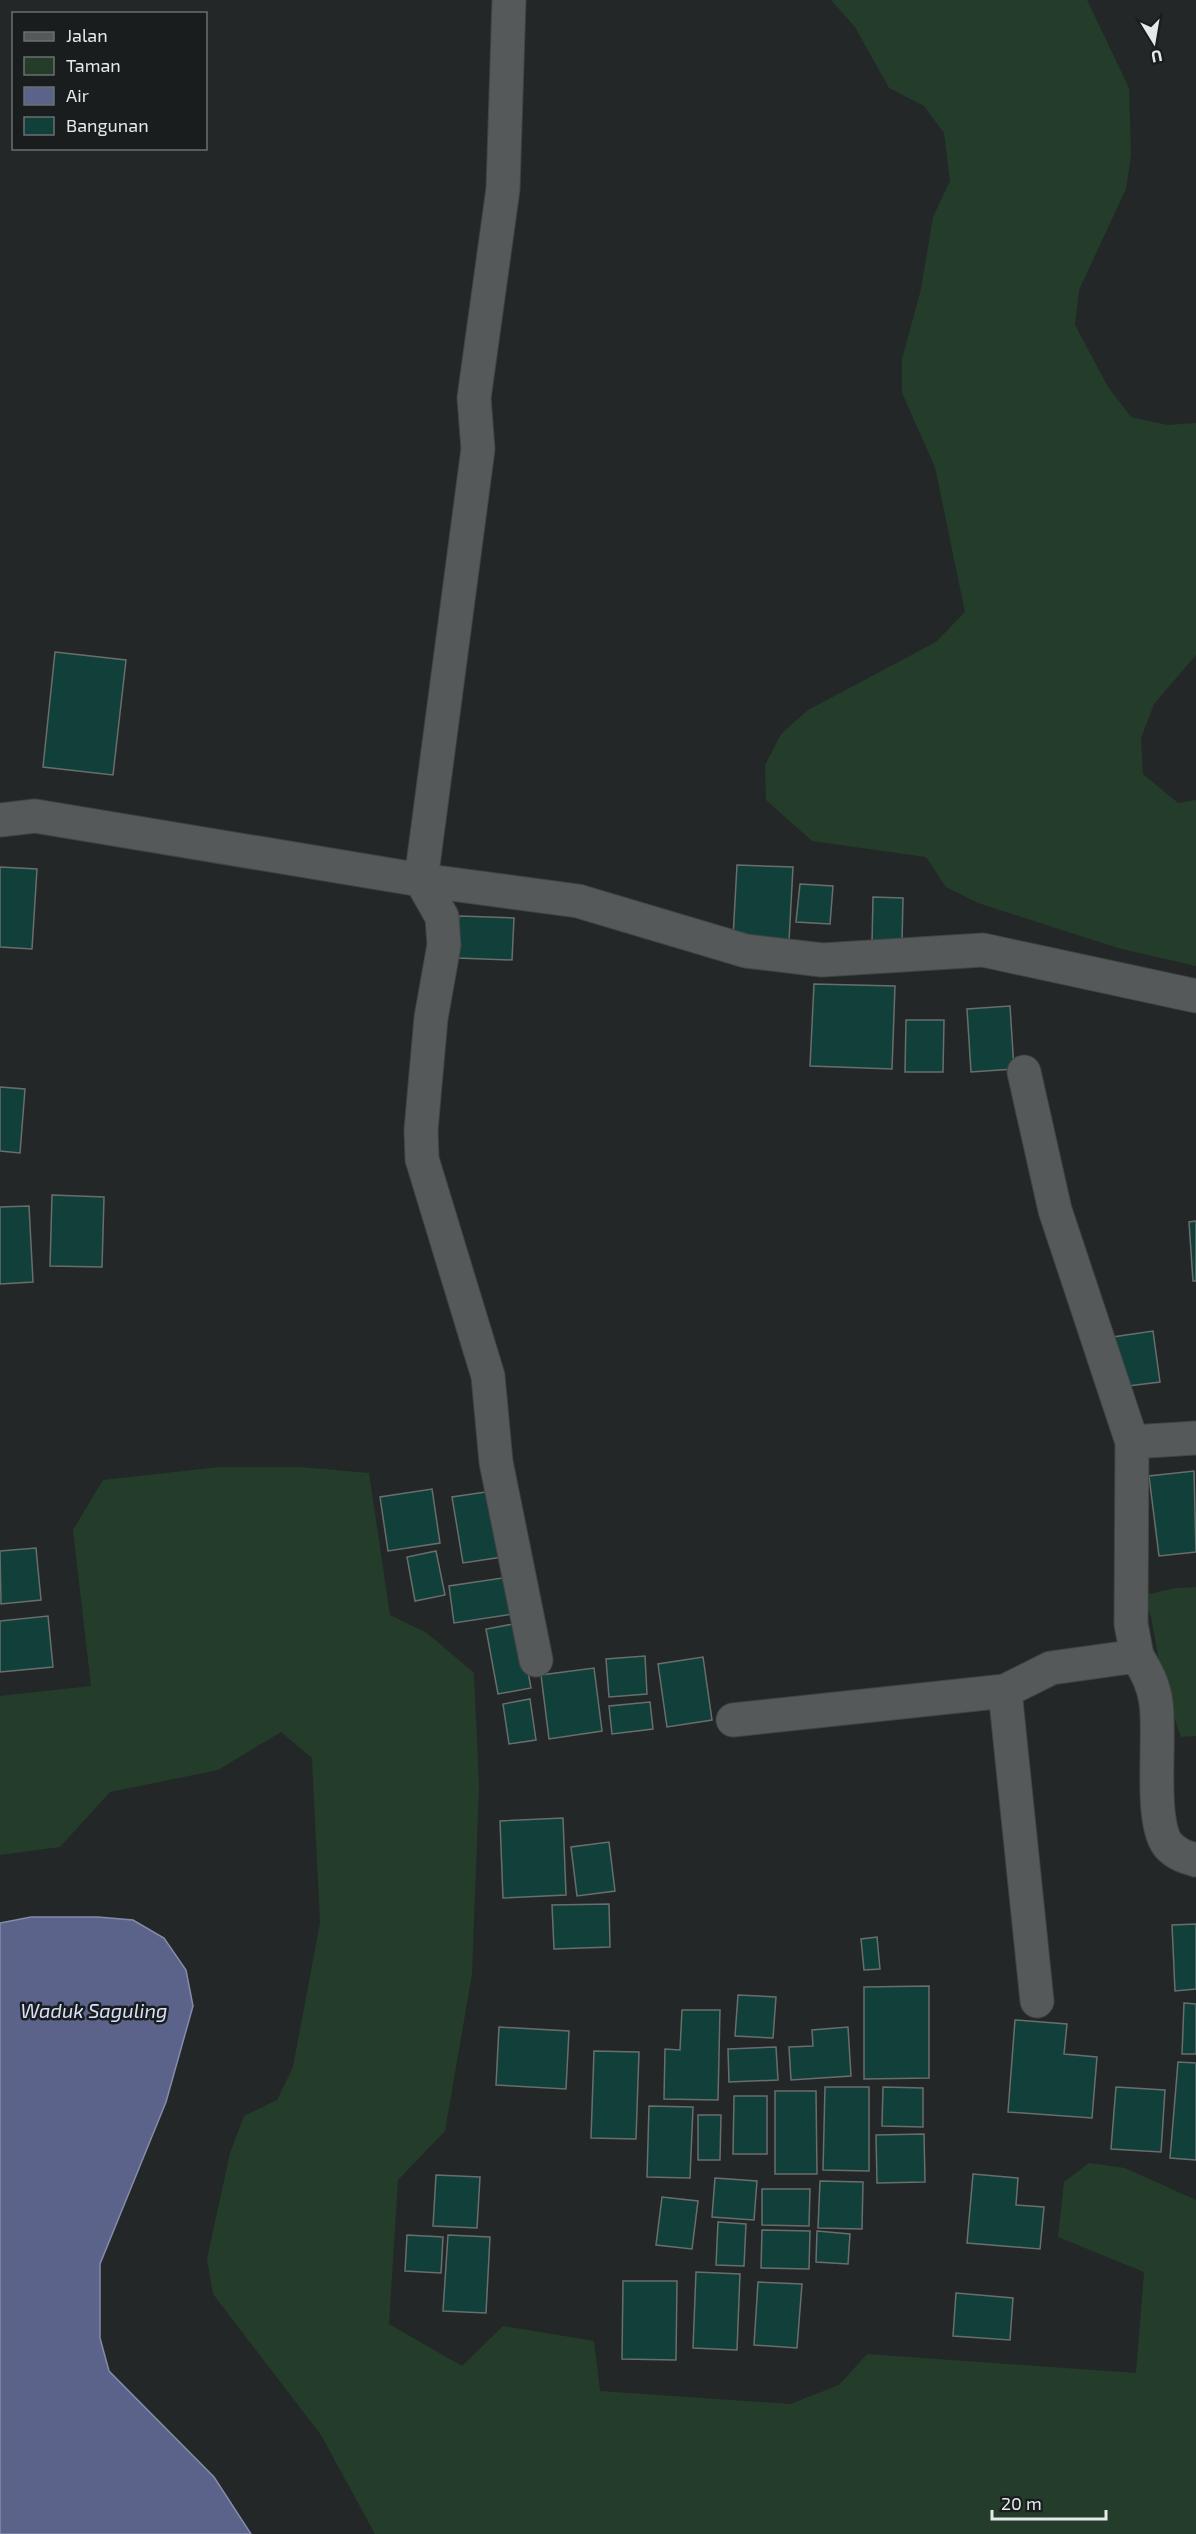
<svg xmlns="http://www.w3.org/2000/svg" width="1196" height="2534" font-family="'Exo 2',sans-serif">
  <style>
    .green { fill: #243d2a }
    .water { fill: #5b638b; stroke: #858ba8; stroke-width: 1.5 }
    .building { fill: #104039; stroke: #696e6d; stroke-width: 1.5 }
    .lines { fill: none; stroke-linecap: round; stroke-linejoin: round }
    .minor-casing { stroke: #404445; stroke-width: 35 }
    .minor { stroke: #55595a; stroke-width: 33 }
    .labels { text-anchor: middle; stroke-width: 5; stroke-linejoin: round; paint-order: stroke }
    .water-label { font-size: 20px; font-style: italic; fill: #dae0fb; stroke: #191d1e }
  </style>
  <rect width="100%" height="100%" fill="#232728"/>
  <path class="green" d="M831,0h256l42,88 2,67 -5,34 -47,101 -4,35 33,62 23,30 37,8 28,-2v232l-42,49 -13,34 2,36 35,29 18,-3v166l-78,-18 -140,-45 -32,-16 -20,-30 -114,-16 -46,-41 -1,-35 16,-31 27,-24 128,-68 29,-30 -30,-145 -33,-74v-34l19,-70 12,-72 17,-36 -6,-48 -20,-27 -35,-18 -34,-61z
    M219,1467h82l68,6 21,142 37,18 47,40 5,113 -7,188 -27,157 -47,49 -9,144 73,42 41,-40 91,15 6,50 190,13 49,-19 28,-31 269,19 8,-101 -86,-35 6,-55 25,-19 36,5 71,32v334h-821l-54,-99 -108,-141 -6,-35 23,-106 14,-37 33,-16 16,-33 27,-144 -8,-165 -31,-26 -63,38 -108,22 -50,55 -60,8v-159l91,-10 -18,-156 30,-50z
    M1196,1587v149l-15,1 -18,-53 -12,-68 -9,-20 33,-8z"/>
  <path class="water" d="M31,1917h67l35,3 31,18 22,32 7,36 -27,96 -66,162v74l9,33 105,106 37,57h-251v-611z"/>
  <path class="building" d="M55,652l71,8 -13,115 -70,-8z
    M737,865l56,2 -4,74 -56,-3z
    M0,867l37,2 -5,80 -32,-2z
    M800,884l33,2 -3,38 -34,-2z
    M873,897l30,1 -1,45h-30z
    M459,916l55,2 -2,42 -55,-2z
    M814,984l81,2 -3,83 -82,-3z
    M1010,1006l4,63 -43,3 -4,-63z
    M906,1020h38l-1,52h-38z
    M0,1087l25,2 -5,64 -20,-2z
    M52,1195l52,2 -2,70 -52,-1z
    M29,1206l4,76 -33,2v-77z
    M1196,1221v60h-3l-4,-59z
    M1153,1331l7,51 -40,5 -7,-50z
    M1194,1471l2,81 -37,4 -10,-80z
    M432,1489l8,54 -52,8 -8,-54z
    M499,1490l10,66 -46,7 -11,-66z
    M36,1548l5,52 -40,4 -1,-53z
    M436,1551l9,44 -30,6 -8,-44z
    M509,1577l5,37 -60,9 -5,-37z
    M48,1616l5,51 -53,5v-51z
    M519,1623l12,65 -33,6 -12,-65z
    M645,1656l2,38 -38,3 -3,-38z
    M703,1657l9,63 -45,7 -9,-63z
    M594,1668l8,63 -53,8 -8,-64z
    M530,1699l6,41 -27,4 -6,-40z
    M650,1702l3,27 -41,5 -3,-28z
    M563,1818l3,77 -63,3 -3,-77z
    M609,1842l6,49 -38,5 -6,-49z
    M609,1904l1,43 -56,2 -2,-44z
    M1196,1924v65l-21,2 -3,-66z
    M877,1937l3,32 -16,1 -3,-31z
    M929,1986v92l-65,1v-92z
    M738,1995l38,2 -3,41 -38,-2z
    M1184,2003l12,1v50h-14z
    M682,2010h38l-2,90 -54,-1 1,-50 15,1z
    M1015,2020l52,4 -3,30 33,3 -5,61 -84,-6z
    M499,2027l70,4 -3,58 -70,-4z
    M848,2027l3,49 -60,4 -2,-33 24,-1 -1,-16z
    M776,2047l2,33 -49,2 -1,-33z
    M594,2051l45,1 -3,87 -45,-1z
    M1178,2062l18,1v97l-26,-2z
    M825,2087h44v84l-46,-1z
    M883,2087l40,1v39l-41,-1z
    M1116,2087l49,3 -4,62 -50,-3z
    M775,2091h41l1,83h-42z
    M734,2096h33v58h-34z
    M649,2106l44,1 -3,71 -43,-1z
    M698,2115h23l-1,45h-22z
    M924,2134l1,48 -48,1 -1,-48z
    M973,2174l45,4 -2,27 28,2 -4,42 -73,-6z
    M436,2175l44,2 -3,51 -44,-2z
    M715,2178l42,3 -3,39 -42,-3z
    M820,2181l43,1 -1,47 -44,-1z
    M762,2189h48l-1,37 -47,-1z
    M662,2197l36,4 -6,48 -36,-4z
    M718,2222l28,2 -2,42 -28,-1z
    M762,2230l48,1 -1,38 -48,-1z
    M817,2231l33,3 -2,30 -32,-2z
    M407,2235l36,2 -2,36 -36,-2z
    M448,2235l42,2 -4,76 -43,-2z
    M696,2272l44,2 -3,76 -44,-2z
    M623,2281h54l-1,79 -54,-1z
    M758,2282l44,2 -5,64 -43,-3z
    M956,2293l57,5 -3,42 -57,-4z"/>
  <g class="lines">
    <g class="minor-casing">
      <path id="minor" d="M509,0l-6,189 -29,209 4,51 -57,431 21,37 2,28 -13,73 -10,112 1,29 66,217 8,86 40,198
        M0,820l35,-4 386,64 157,21 168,50 76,9 161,-10 213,46
        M1024,1072l31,138 77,232 64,-4
        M1137,1656c9,15 17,29 19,47 5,33 -7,118 12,142 8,9 17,12 28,15
        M733,1720l272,-29
        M1037,2001l-32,-310 46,-23 86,-12 -6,-32 1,-182"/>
    </g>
    <use href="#minor" class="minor"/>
  </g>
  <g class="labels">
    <g class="water-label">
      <text x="94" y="2018">Waduk Saguling</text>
    </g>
  </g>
  <rect x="12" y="12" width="195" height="138" fill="#191d1e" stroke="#6b6f70" stroke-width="1.5"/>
  <rect x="24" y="32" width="30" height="9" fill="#55595a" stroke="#6b6f70" stroke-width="1.5"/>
  <text x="66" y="42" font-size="18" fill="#e6e9ea">Jalan</text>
  <rect x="24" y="57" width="30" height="18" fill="#243d2a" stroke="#6b6f70" stroke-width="1.5"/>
  <text x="66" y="72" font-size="18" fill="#e6e9ea">Taman</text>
  <rect x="24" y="87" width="30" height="18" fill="#5b638b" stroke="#6b6f70" stroke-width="1.5"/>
  <text x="66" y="102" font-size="18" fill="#e6e9ea">Air</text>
  <rect x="24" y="117" width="30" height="18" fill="#104039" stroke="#6b6f70" stroke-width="1.5"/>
  <text x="66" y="132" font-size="18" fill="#e6e9ea">Bangunan</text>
  <g transform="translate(1154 42) rotate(169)" stroke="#191d1e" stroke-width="4.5" paint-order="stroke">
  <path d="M0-4.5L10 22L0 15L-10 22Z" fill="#e6e9ea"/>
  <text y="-9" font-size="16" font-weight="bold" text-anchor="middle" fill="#e6e9ea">U</text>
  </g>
  <path d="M992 2510v9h114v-9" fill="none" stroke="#e6e9ea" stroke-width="3"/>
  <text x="1001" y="2510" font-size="18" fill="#e6e9ea" stroke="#191d1e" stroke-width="4.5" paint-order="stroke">20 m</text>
</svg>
